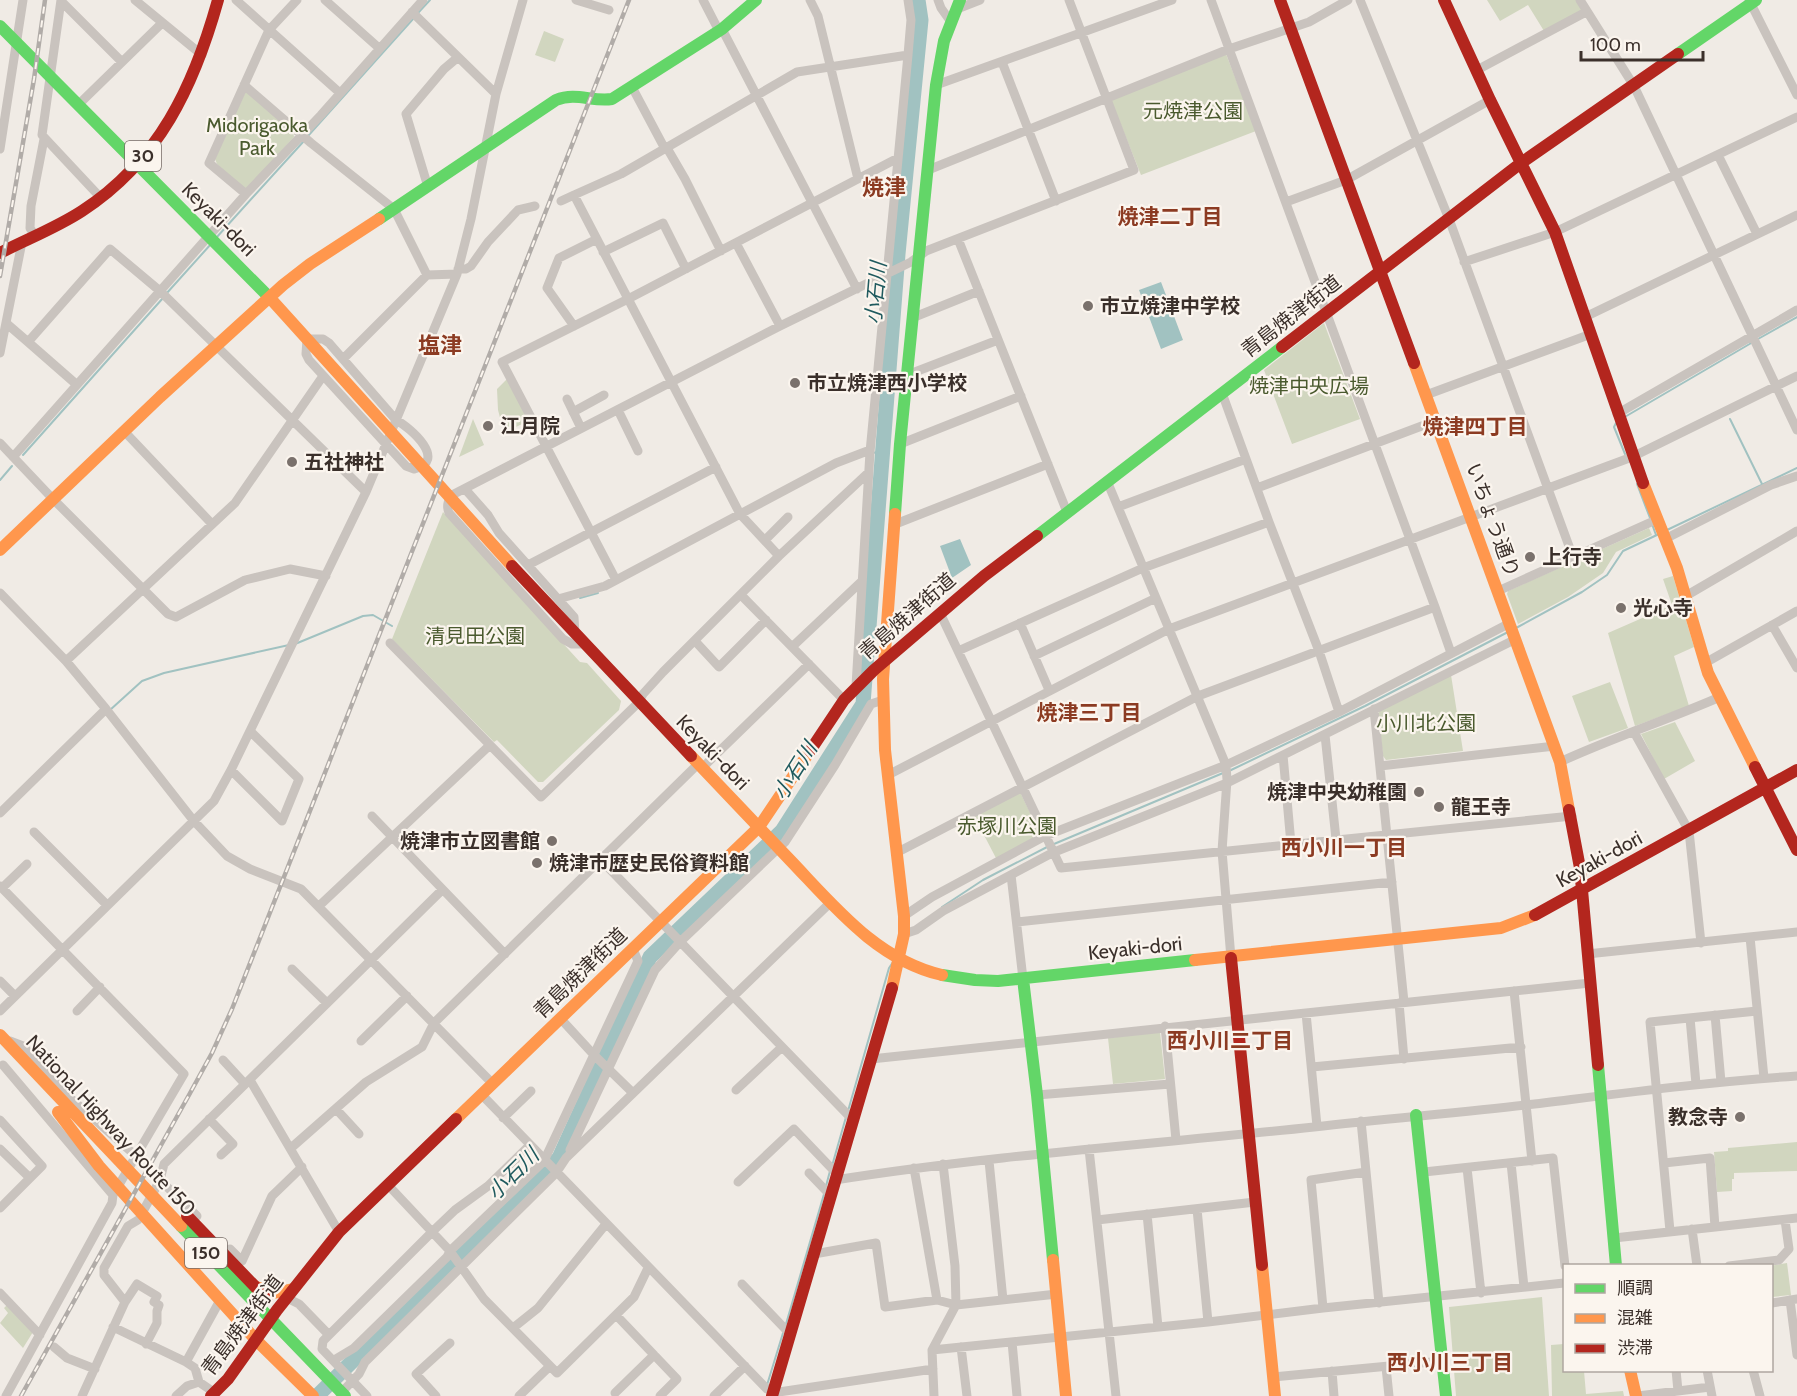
<svg xmlns="http://www.w3.org/2000/svg" width="1797" height="1396" font-family="Cabin,'Noto Sans JP',sans-serif">
  <style>
    .green { fill: #d1d6bf }
    .water { fill: #a1c2c1 }
    .lines { fill: none; stroke-linecap: round; stroke-linejoin: round }
    .stream { stroke: #a1c2c1; stroke-width: 2 }
    .river { stroke: #a1c2c1; stroke-width: 15 }
    .street { stroke: #c9c3be; stroke-width: 9 }
    .fast { stroke: #63d668; stroke-width: 12 }
    .slow { stroke: #ff974d; stroke-width: 12 }
    .jam { stroke: #b3261e; stroke-width: 12 }
    .rail-casing { stroke: #b1aca8; stroke-width: 4.5 }
    .rail { stroke: #fbf5ee; stroke-width: 2; stroke-dasharray: 7; stroke-linecap: butt }
    .poi-dot { fill: #7a716c; stroke: #fbf5ee; stroke-width: 2 }
    .labels { text-anchor: middle; stroke-width: 4.5; stroke-linejoin: round; paint-order: stroke }
    .shield { fill: #fbf5ee; stroke: #756b66; stroke-width: 1.5 }
    .shield-label { font-size: 18px; font-weight: bold; fill: #3b302b }
    .park-label { font-size: 20px; fill: #4a5a2e; stroke: #fbf5ee }
    .street-label { font-size: 20px; fill: #3b302b; stroke: #fbf5ee }
    .poi-label { font-size: 20px; font-weight: bold; fill: #3b302b; stroke: #fbf5ee; text-anchor: start }
    .neighbourhood-label { font-size: 21px; font-weight: bold; fill: #8c3b22; stroke: #fbf5ee }
    .water-label { font-size: 21px; font-style: italic; fill: #1f5a5e; stroke: #fbf5ee }
    .quarter-label { font-size: 22px; font-weight: bold; fill: #8c3b22; stroke: #fbf5ee }
  </style>
  <rect width="100%" height="100%" fill="#f0ebe5"/>
  <path class="green" d="M1487,0h89l6,10 -38,21 -16,-26 -28,16z
    M544,31l20,8 -9,23 -20,-7z
    M1226,54l30,77 -115,44 -30,-75z
    M245,93h4l44,39 1,5 -46,51h-5l-26,-24 -2,-5z
    M1324,323l36,96 -68,25 -28,-74z
    M508,378l22,42 -26,13 -6,-23 -1,-21z
    M473,419l11,26 -25,12z
    M443,512l137,150 7,1 34,38 -2,9 -76,72h-5l-41,-42 -3,2 -102,-103z
    M1649,528l3,7 -36,17 -13,21 -35,24 -50,27 -11,-30 1,-3z
    M1673,576l21,71 -20,9 15,50 -54,20 -27,-93 64,-28 -9,-26z
    M1451,675l12,76 -77,9 -3,-4 -5,-42 2,-5z
    M1610,682l18,46 -39,14 -17,-46z
    M1675,722l20,39 -31,18 -23,-45z
    M1018,793l3,1 19,39 -2,4 -41,23 -23,-44z
    M1160,1032l5,47 -52,5 -5,-46z
    M1797,1142v29l-63,2v6h-2v12l-15,1 -3,-40 14,-1v-3z
    M1787,1263l4,32 -19,2 -2,-31z
    M1542,1297l7,99h-93l-7,-89z
    M7,1305l26,27 -10,16 -23,-25 8,-10 -4,-5z
    M1564,1344v26l20,1 2,23 37,-3 1,5h-72l-1,-51z"/>
  <path class="water" d="M1161,282l22,58 -22,9 -22,-59z
    M960,539l11,26 -19,13 -12,-32z"/>
  <g class="lines">
    <path class="stream" d="M417,14l13,-14
      M307,137l106,-118
      M216,238l87,-96
      M166,294l45,-50
      M1758,339l39,-22
      M1623,418l130,-76
      M1730,419l32,65
      M1616,423l-2,4 11,27
      M873,453l8,-2
      M23,455l140,-157
      M0,480l12,-14
      M1637,484l13,34
      M1652,524l4,11
      M1667,530l130,-62
      M580,598l18,-5
      M1516,628l66,-36 25,-17 16,-24 36,-17
      M295,644l68,-28 10,-1 19,11
      M110,710l32,-29 22,-8 125,-28
      M1229,771l136,-65 143,-74
      M1054,844l169,-71
      M942,907l41,-27 66,-34
      M848,1111l41,-143 4,-6
      M832,1166l14,-49
      M826,1186l4,-15
      M786,1324l38,-130
      M767,1385l16,-52"/>
    <path class="river" d="M317,1396l242,-238 91,-201 132,-126 81,-127 35,-450 23,-234 -3,-20"/>
    <path class="street" d="M61,0l-19,135 58,62
      M135,0l67,55
      M236,0l104,93
      M325,0l54,48
      M576,0l33,10
      M703,0l16,31
      M810,0l8,16 40,163
      M938,0l3,8 10,14
      M1360,0l89,219 124,338
      M1580,0l54,86 163,344
      M1749,0l48,95
      M61,1l61,61
      M957,9l23,-9
      M412,12l84,82
      M722,29l135,260
      M1002,62l54,139
      M1477,70l109,-58
      M244,85l67,58 83,66 33,66 -84,84
      M936,85l236,-85
      M632,87l33,62
      M78,105l84,-82
      M667,148l18,31 36,72
      M0,149l23,-149
      M1718,155l39,79
      M928,170l301,-121 80,-27 39,-22
      M428,187l-22,-73 38,-45 13,-11
      M246,194l-37,-31 60,-133 28,-30
      M561,201l13,-6
      M1286,202l60,-22 144,-80
      M35,236l-5,-8 1,-22 13,-67
      M958,239l109,273
      M736,243l44,83
      M603,252l60,-29 23,46
      M1464,262l91,-30 242,-115
      M458,269h8l5,-3 17,-24 30,-32 17,-4
      M427,275l30,-1
      M1585,317l212,-102
      M912,318l67,-27
      M6,323l22,19
      M574,326l-27,-38 12,-30 38,-19
      M307,339h16l6,4 67,77c15,8 52,41 18,49l-8,-3 -97,-106 -3,-6z
      M0,353l22,-111
      M907,375l91,-35
      M76,384l-48,-42 82,-93 50,42 206,201
      M1222,393l47,129 50,129 20,61
      M1426,395l165,-61
      M567,399l14,29
      M618,410l20,41
      M573,412l31,-17
      M1617,414l180,-104
      M124,431l88,93
      M0,443l52,55 116,116 8,3 69,-37 45,-11 36,7
      M900,444l121,-48
      M13,457l233,-263 75,-79 102,-115
      M1107,481l119,284 1,15 -5,71 9,107
      M1257,488l178,-67
      M465,489l23,26 11,18 75,84 1,18
      M1118,507l128,-48
      M893,525l155,-61
      M1665,539l106,-54 26,-9
      M765,540l23,-23
      M779,556l-39,-42 -166,-319 47,-21 176,-102 111,-17
      M528,565l188,-98
      M616,580l-114,-218 126,-63 270,-141
      M1498,591l160,-72
      M0,593l66,68 40,48 87,111 34,36 23,13 51,20 192,195
      M741,595l103,105
      M1684,597l113,-66
      M558,599l47,-13 231,-123 34,-13
      M1435,607l16,46
      M940,613l121,255 511,-52
      M1020,623l29,67
      M1772,625l25,43
      M695,641l24,26 47,-47
      M390,643l151,154 97,-94 5,-9 20,-22 116,-116 89,-83
      M584,644h-12l-9,-5 -114,-126c-3,-8 -1,-13 5,-19l326,-168 131,-64 15,-11 208,-81 -65,-170
      M793,646l69,-65
      M958,651l185,-83 126,-46
      M1034,656l122,-58
      M66,661l169,-158 88,-127
      M1705,663l92,-52
      M856,686l14,-234 38,-397 3,-35 -3,-20
      M1374,709l30,293
      M1634,732l55,99 12,112
      M1325,735l11,104
      M1283,755l8,89
      M1560,762c52,-24 107,-42 160,-65
      M1380,766l175,-20
      M702,768l107,-104
      M231,770l51,51 17,-42 -49,-48
      M888,775l281,-146 463,-172 165,-81
      M0,813l106,-104
      M372,816l133,138
      M34,832l73,73
      M896,853l302,-157 237,-89 -224,-607
      M601,860l252,260
      M1011,875l12,104
      M0,886l184,188 -71,121
      M2,888l25,-24
      M319,906l171,-161
      M904,916l28,-19 113,-61 181,-71 113,-53 171,-89
      M1017,922l375,-40
      M904,934l12,-4 27,-19 109,-58 175,-70 289,-144
      M1750,937l14,141
      M1587,954l210,-22
      M292,969l35,34
      M0,981l15,15
      M1514,991l18,170
      M1399,1003l5,56
      M0,1011l214,-210 17,-31 135,-278 91,-218 14,-55 25,-125 27,-94
      M77,1011l23,-24
      M1306,1013l11,113
      M1715,1015l6,67
      M560,1018l34,37 39,38
      M1690,1018l6,66
      M1165,1026l11,114
      M10,1041l13,5 45,50 68,60
      M361,1041l46,-45
      M871,1059l719,-76
      M223,1060l22,24
      M3,1065l110,130 -1,8 -106,193
      M1312,1067l209,-20
      M250,1080l89,152
      M736,1090l46,-43
      M482,1095l285,294 12,3 154,-23
      M1037,1095l133,-11
      M336,1109l23,25
      M503,1118l28,-27
      M209,1119l24,25 -12,11
      M0,1120l42,46 -42,42
      M1361,1121l18,182
      M291,1148l75,-66 56,-35 12,-24 264,-259
      M0,1149l30,29
      M1089,1149l27,247
      M570,1150l85,-180 25,-28 105,-100 50,-77 36,-61 12,-4
      M989,1161l14,139
      M1511,1163l13,124
      M1664,1163l46,-5 5,69
      M914,1168l23,132
      M1467,1168l14,125
      M1424,1172l129,-14 12,108
      M809,1173l22,23
      M160,1180l37,36
      M835,1180c159,-25 319,-36 479,-53 70,-8 142,-14 212,-22 91,-11 180,-23 271,-29
      M738,1182l56,-53 43,45
      M388,1185l62,66 34,48 73,74 77,-76 14,-29
      M1197,1209l11,113
      M1147,1214l11,113
      M141,1215l19,-35 4,-16 278,-274
      M1097,1220l158,-18
      M1692,1229l5,37
      M1670,1231l-20,-209 107,-11
      M1614,1238l183,-20
      M230,1249l12,12 30,-65 30,-29
      M814,1254l62,-11 9,64 52,-7 19,5 101,-11
      M1729,1266l50,-6 10,-11 -4,-29
      M742,1284l48,50
      M0,1293l40,42
      M287,1298l12,6 30,31
      M1790,1300l7,55
      M125,1302l-21,-27v-7l24,-42 10,-6
      M1772,1303l25,-4
      M1323,1308l-12,-128 55,-8
      M616,1315l61,64 -17,17
      M113,1327l73,35 9,6 4,14 16,11
      M513,1328l25,-20 68,-84
      M1012,1342l5,54
      M54,1347l13,11 28,11
      M961,1347l6,49
      M932,1350l276,-28 115,-14 241,-25
      M334,1360l20,-12 93,-91 3,-6 94,-90 94,-200 -5,-12
      M186,1362l32,-58
      M1386,1367l3,29
      M1676,1370l2,21
      M1707,1370l5,26
      M1753,1370l7,26
      M1332,1371l2,25
      M1273,1377l169,-16
      M615,1393l39,-38
      M340,1394l19,-20 6,-12 191,-189 10,-15 265,-256
      M82,1396l43,-94 12,-18 20,12 -3,6 5,3 -2,6v12l-11,21
      M176,1396l11,-10 12,-4
      M367,1396l-45,-47 1,-8 110,-110 22,-21 33,-24 41,-40
      M436,1396l-20,-22 34,-31
      M519,1396l31,-30
      M714,1396l31,-30
      M934,1396l-2,-46 24,-45 -1,-39 -12,-102
      M1638,1396l72,-9"/>
    <path class="fast" d="M0,26l270,272
      M1678,54l78,-54
      M379,219l177,-119c20,-8 36,2 56,-1l110,-70 34,-29
      M895,514l5,-70 36,-359 8,-44 16,-41
      M1037,536l245,-189
      M942,975l33,5 23,1 197,-21
      M1023,979l14,116 16,165
      M1598,1065l18,201
      M1416,1115l30,281
      M181,1226l164,170"/>
    <path class="slow" d="M270,298l242,268
      M1414,363l146,399 9,48
      M1643,483l34,85 31,105 47,94
      M0,550l160,-153 123,-112 27,-21 69,-45
      M691,756c33,35 66,69 99,104 44,46 87,100 152,115
      M1195,960l306,-32 34,-13
      M892,988l12,-54v-18l-19,-166 -2,-71 12,-165
      M0,1035l181,191
      M58,1112l41,54 157,174 57,56
      M456,1119l303,-292 51,-76
      M1053,1260l13,136
      M1262,1265l13,131
      M256,1287l18,6 19,-4
      M1630,1370l6,26"/>
    <path class="jam" d="M1280,0l134,363
      M1444,0l46,100 65,132 88,251
      M0,253c27,-14 56,-25 82,-42 77,-50 112,-125 136,-211
      M1282,347l239,-184 157,-109
      M512,566l179,190
      M810,751l34,-51 30,-30 110,-94 53,-40
      M1755,767l42,83
      M1569,810l11,58 18,197
      M1535,915l262,-145
      M1231,958l31,307
      M187,1216l80,83
      M211,1396l17,-17 49,-69 62,-78 117,-113
      M772,1396l120,-408"/>
    <g class="rail-casing">
      <path id="rail" d="M0,276l34,-197 11,-79
        M21,1396l168,-301 23,-42 20,-44 397,-1009"/>
    </g>
    <use href="#rail" class="rail"/>
  </g>
  <g class="poi-dot">
    <circle cx="1088" cy="306" r="6"/>
    <circle cx="795" cy="383" r="6"/>
    <circle cx="488" cy="426" r="6"/>
    <circle cx="292" cy="462" r="6"/>
    <circle cx="1530" cy="557" r="6"/>
    <circle cx="1621" cy="608" r="6"/>
    <circle cx="1419" cy="792" r="6"/>
    <circle cx="1439" cy="807" r="6"/>
    <circle cx="552" cy="841" r="6"/>
    <circle cx="537" cy="863" r="6"/>
    <circle cx="1740" cy="1117" r="6"/>
  </g>
  <g class="labels">
    <g class="shield">
      <rect x="125" y="141" width="36" height="30" rx="4.5"/>
      <rect x="185" y="1238" width="42" height="30" rx="4.5"/>
    </g>
    <g class="shield-label">
      <text x="143" y="162">30</text>
      <text x="206" y="1259">150</text>
    </g>
    <g class="park-label">
      <text x="1193" y="118">元焼津公園</text>
      <text x="257" y="132">Midorigaoka<tspan x="257" dy="23">Park</tspan></text>
      <text x="1309" y="393">焼津中央広場</text>
      <text x="475" y="643">清見田公園</text>
      <text x="1426" y="730">小川北公園</text>
      <text x="1007" y="833">赤塚川公園</text>
    </g>
    <g class="street-label">
      <text transform="translate(219 219) rotate(45)" y="7">Keyaki-dori</text>
      <text transform="translate(1291 316) rotate(-38)" y="7">青島焼津街道</text>
      <text transform="translate(1493 520) rotate(70)" y="7">いちょう通り</text>
      <text transform="translate(907 616) rotate(-41)" y="7">青島焼津街道</text>
      <text transform="translate(713 752) rotate(46)" y="7">Keyaki-dori</text>
      <text transform="translate(1599 859) rotate(-29)" y="7">Keyaki-dori</text>
      <text transform="translate(1135 948) rotate(-6)" y="7">Keyaki-dori</text>
      <text transform="translate(580 973) rotate(-44)" y="7">青島焼津街道</text>
      <text transform="translate(111 1125) rotate(47)" y="7">National Highway Route 150</text>
      <text transform="translate(242 1325) rotate(-53)" y="7">青島焼津街道</text>
    </g>
    <g class="poi-label">
      <text x="1100" y="313">市立焼津中学校</text>
      <text x="807" y="390">市立焼津西小学校</text>
      <text x="500" y="433">江月院</text>
      <text x="304" y="469">五社神社</text>
      <text x="1542" y="564">上行寺</text>
      <text x="1633" y="615">光心寺</text>
      <text x="1407" y="799" text-anchor="end">焼津中央幼稚園</text>
      <text x="1451" y="814">龍王寺</text>
      <text x="540" y="848" text-anchor="end">焼津市立図書館</text>
      <text x="549" y="870">焼津市歴史民俗資料館</text>
      <text x="1728" y="1124" text-anchor="end">教念寺</text>
    </g>
    <g class="neighbourhood-label">
      <text x="1170" y="224">焼津二丁目</text>
      <text x="1475" y="434">焼津四丁目</text>
      <text x="1089" y="720">焼津三丁目</text>
      <text x="1344" y="855">西小川一丁目</text>
      <text x="1230" y="1048">西小川二丁目</text>
      <text x="1450" y="1370">西小川三丁目</text>
    </g>
    <g class="water-label">
      <text transform="translate(876 293) rotate(-85)" y="7">小石川</text>
      <text transform="translate(795 771) rotate(-58)" y="7">小石川</text>
      <text transform="translate(513 1174) rotate(-45)" y="7">小石川</text>
    </g>
    <g class="quarter-label">
      <text x="884" y="195">焼津</text>
      <text x="440" y="353">塩津</text>
    </g>
  </g>
  <rect x="1563" y="1264" width="210" height="108" fill="#fbf5ee" stroke="#aea6a0" stroke-width="1.5"/>
  <rect x="1575" y="1284" width="30" height="9" fill="#63d668" stroke="#aea6a0" stroke-width="1.5"/>
  <text x="1617" y="1294" font-size="18" fill="#3b302b">順調</text>
  <rect x="1575" y="1314" width="30" height="9" fill="#ff974d" stroke="#aea6a0" stroke-width="1.5"/>
  <text x="1617" y="1324" font-size="18" fill="#3b302b">混雑</text>
  <rect x="1575" y="1344" width="30" height="9" fill="#b3261e" stroke="#aea6a0" stroke-width="1.5"/>
  <text x="1617" y="1354" font-size="18" fill="#3b302b">渋滞</text>
  <path d="M1581 51v9h122v-9" fill="none" stroke="#3b302b" stroke-width="3"/>
  <text x="1590" y="51" font-size="18" fill="#3b302b" stroke="#fbf5ee" stroke-width="4.5" paint-order="stroke">100 m</text>
</svg>
